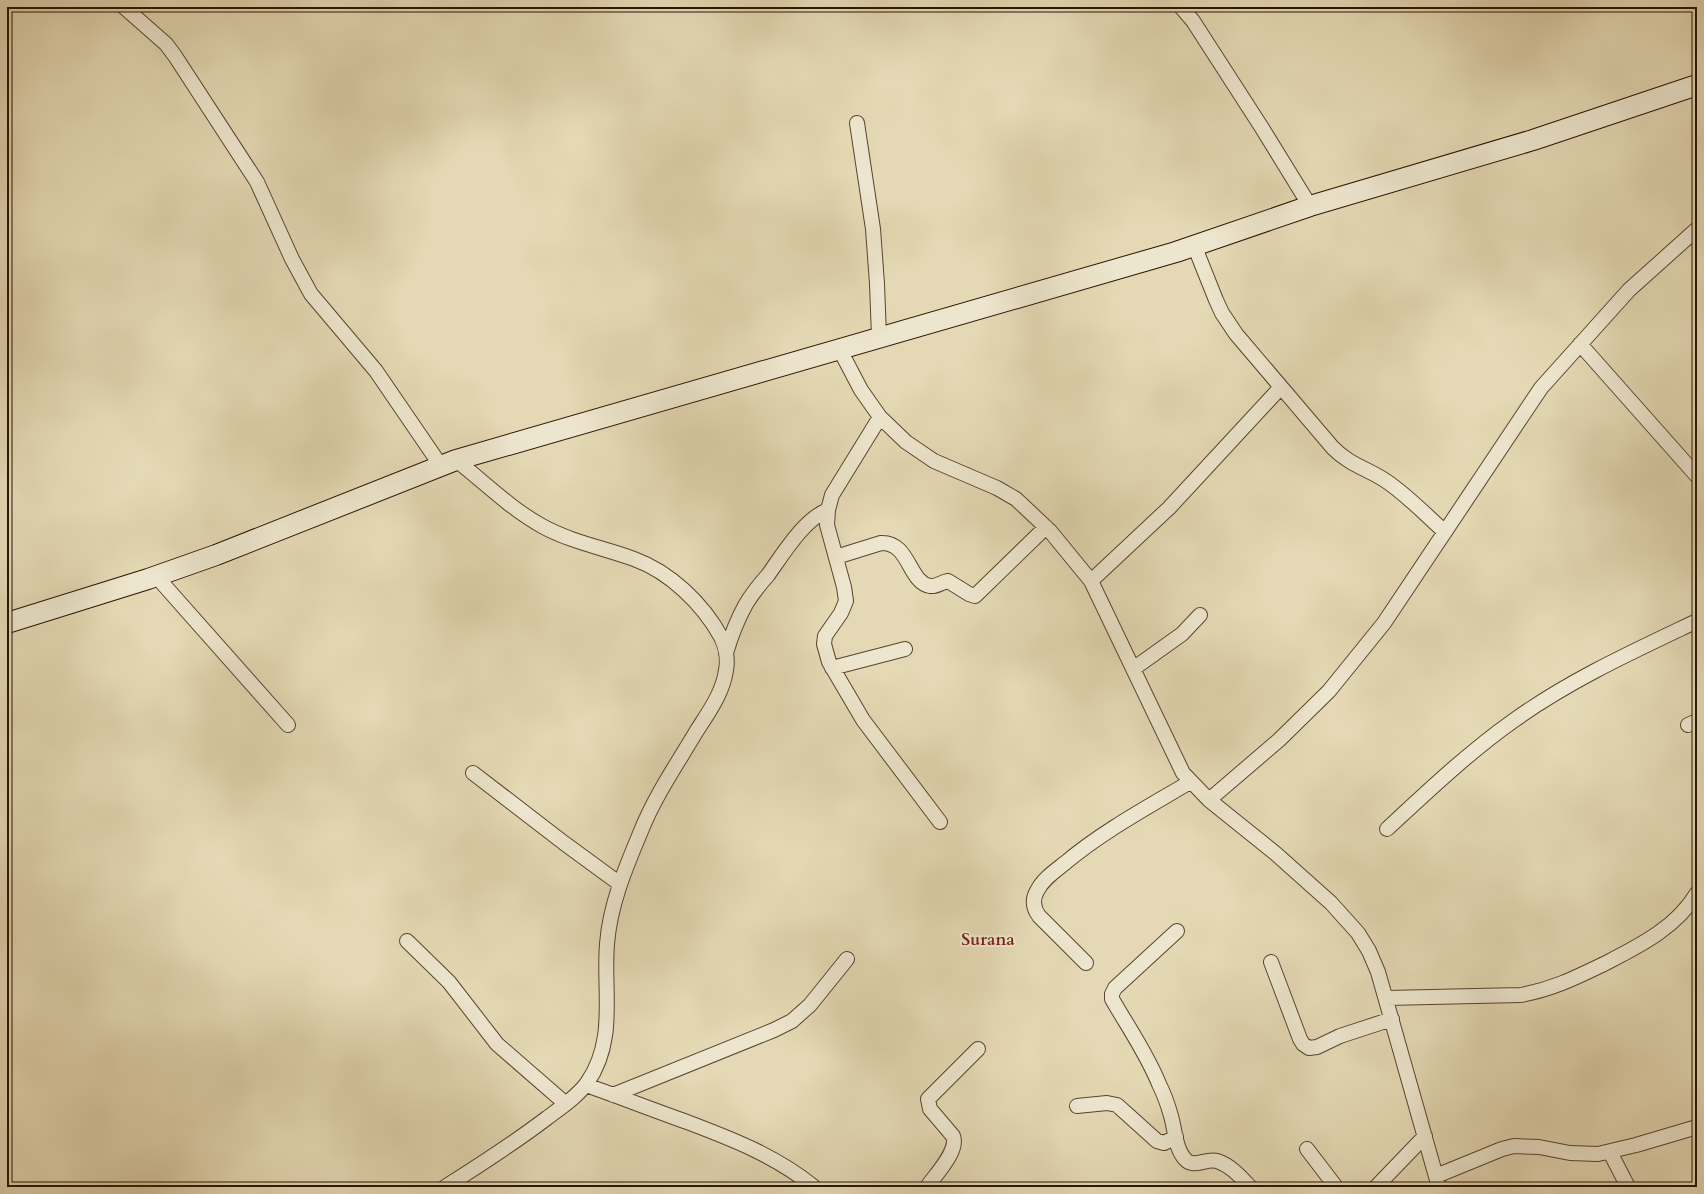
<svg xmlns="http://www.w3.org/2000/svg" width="1704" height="1194" font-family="Cardo,serif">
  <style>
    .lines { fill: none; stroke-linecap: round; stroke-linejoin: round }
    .street-casing { stroke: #59442f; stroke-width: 16 }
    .secondary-casing { stroke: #2b1303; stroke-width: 22 }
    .street { stroke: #ede6ce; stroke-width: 14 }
    .secondary { stroke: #ede6ce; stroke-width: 20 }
    .labels { text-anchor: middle; stroke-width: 4; stroke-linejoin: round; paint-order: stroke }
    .quarter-label { font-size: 17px; font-weight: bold; fill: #7a1f14; stroke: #ede6ce }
  </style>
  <rect width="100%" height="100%" fill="#e4d9b4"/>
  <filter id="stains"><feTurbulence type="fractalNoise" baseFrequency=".005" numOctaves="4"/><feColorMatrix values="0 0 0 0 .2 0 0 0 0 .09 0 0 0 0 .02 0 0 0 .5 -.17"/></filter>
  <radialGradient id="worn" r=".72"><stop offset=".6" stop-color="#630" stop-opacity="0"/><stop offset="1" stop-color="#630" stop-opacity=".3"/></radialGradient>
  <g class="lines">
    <g class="street-casing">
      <path id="street" d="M124,7l42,37 9,12 82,126 35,77 19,35 65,77 65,95
        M1181,7l12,14 69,107 48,78
        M857,123l16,106 4,55 2,53
        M1194,245l22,55 6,13 14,21 97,114c16,16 32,20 50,31 21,13 43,36 62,53
        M1580,344l117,132
        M840,350l21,40 19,27 26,25 28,19 63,27 19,11 34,32 41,50 92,192 26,27 66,53 56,50 27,30 11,18 9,21 61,215
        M880,417l-48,78 -4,15 -1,15 17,62 2,14 -5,12 -16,23 -1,8 5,18 34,58 77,102
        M836,557l45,-14c29,-1 27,39 49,43 7,1 11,-4 18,-5l21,13 6,2 71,-69
        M156,576l132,149
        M1091,581l78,-73 112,-121
        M726,653c5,-17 11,-33 20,-49 6,-10 14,-20 22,-29 15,-21 36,-56 60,-65
        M832,668l73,-19
        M1133,669l49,-35 18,-19
        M1688,725l9,-4
        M473,773l91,70 56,41
        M1209,800l70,-60 50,-49 55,-68 157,-235 88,-98 68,-61
        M1387,829c41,-38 81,-76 126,-108 57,-41 121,-70 184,-100
        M1177,931l-62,57 -3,6v5c16,28 35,55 47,85 5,10 9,21 12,32 4,13 4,32 14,43 8,10 21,-1 32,2 13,4 24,16 33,26
        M407,941l42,41 48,62 69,60
        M1271,962l29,77 3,5 6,4 8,-1 23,-11 52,-17
        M1086,963l-47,-47c-6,-8 -7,-16 -2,-25 6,-12 18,-20 28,-28 38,-32 83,-56 125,-81
        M1386,998l135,-3c32,-6 54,-17 83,-31 35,-18 72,-36 93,-71
        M586,1085c34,12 67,25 101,37 45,17 89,34 127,65
        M613,1095l161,-65 18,-9 18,-16 37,-46
        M1077,1106l30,-3 10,2 40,36 7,2 12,-6
        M1307,1149l29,38
        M1610,1152l18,35
        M1436,1176l66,-27 12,-3 25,1 31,6 28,1 38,-9 61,-18
        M445,1187c35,-22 69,-44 102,-69 13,-10 30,-21 40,-35 30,-43 16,-92 20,-139 3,-40 19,-77 34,-113 14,-35 36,-67 55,-99 12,-19 27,-39 30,-62 2,-10 0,-23 -5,-33 -18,-33 -51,-65 -87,-78 -30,-11 -63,-17 -92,-33 -31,-17 -58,-44 -86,-66
        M927,1187c8,-12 32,-36 26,-51l-23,-27 -2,-10 50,-50
        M1376,1187l49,-51"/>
    </g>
    <g class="secondary-casing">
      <path id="secondary" d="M7,623l141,-44 68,-24 240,-95 720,-208 134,-46 223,-66 164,-55"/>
    </g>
    <use href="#street" class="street"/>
    <use href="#secondary" class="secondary"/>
  </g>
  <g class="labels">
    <g class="quarter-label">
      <text x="988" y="945">Surana</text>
    </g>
  </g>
  <rect width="1704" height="1194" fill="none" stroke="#e4d9b4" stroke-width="24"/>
  <rect x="8" y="8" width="1688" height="1178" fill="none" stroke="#2b1303" stroke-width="2"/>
  <rect x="12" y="12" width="1680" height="1170" fill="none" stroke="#2b1303"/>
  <rect width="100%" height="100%" filter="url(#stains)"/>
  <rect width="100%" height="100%" fill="url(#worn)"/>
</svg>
